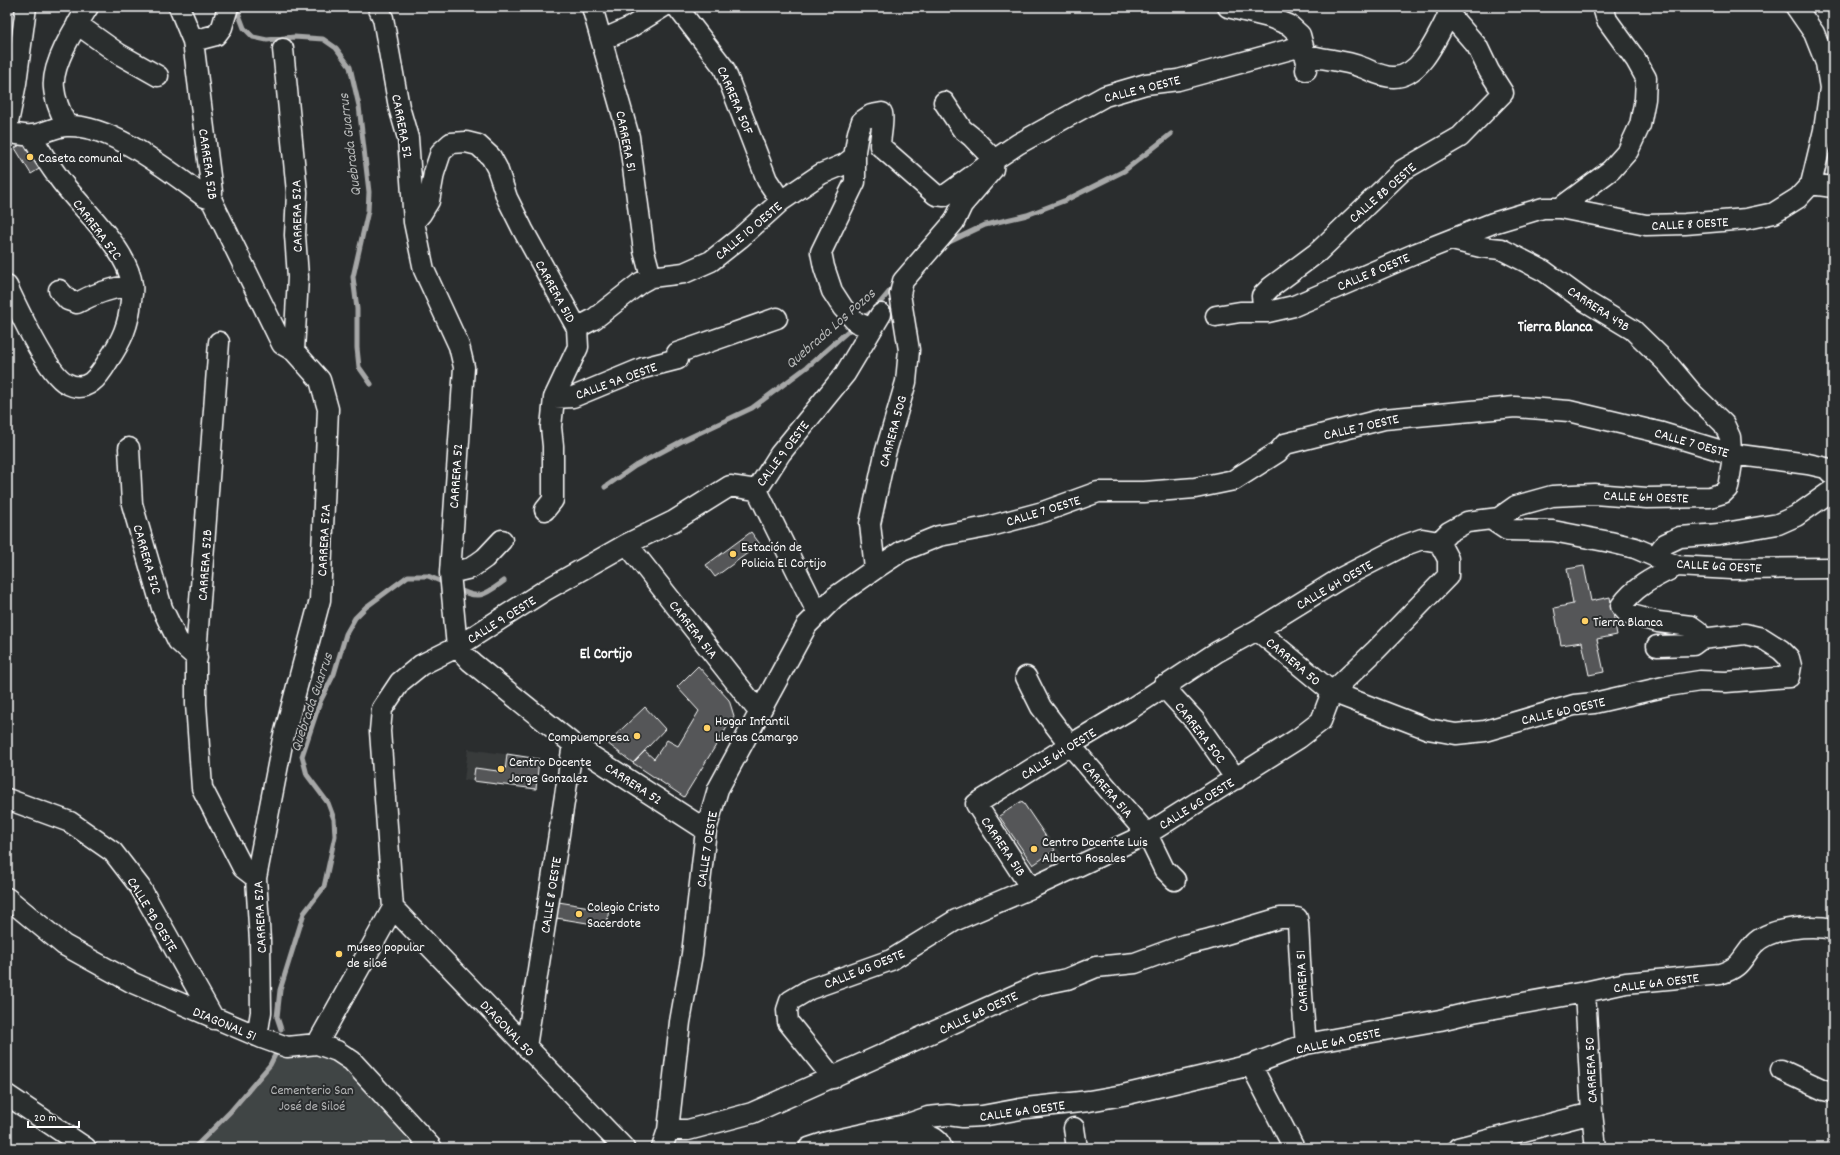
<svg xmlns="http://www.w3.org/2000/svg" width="1840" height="1155" font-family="Dekko,sans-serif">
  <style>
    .built { fill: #373a3b }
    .green { fill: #414445; stroke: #a0a2a2 }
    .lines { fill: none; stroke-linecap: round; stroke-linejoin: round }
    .stream { stroke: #a6a7a7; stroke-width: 5 }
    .building { fill: #555758; stroke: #fff }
    .minor-casing { stroke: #fff; stroke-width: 23 }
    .minor { stroke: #2a2d2e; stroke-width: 20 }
    .poi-dot { fill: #ffd166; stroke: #2a2d2e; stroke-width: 1.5 }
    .labels { text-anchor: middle; stroke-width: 4; stroke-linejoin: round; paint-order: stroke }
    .street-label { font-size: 14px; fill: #fff; stroke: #2a2d2e }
    .poi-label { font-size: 14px; fill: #fff; stroke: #2a2d2e; text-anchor: start }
    .park-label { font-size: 14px; fill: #b3b4b5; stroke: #2a2d2e }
    .water-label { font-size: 15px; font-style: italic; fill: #b4b6b6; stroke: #2a2d2e }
    .neighbourhood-label { font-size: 15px; font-weight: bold; fill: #fff; stroke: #2a2d2e }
  </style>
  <rect width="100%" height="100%" fill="#2a2d2e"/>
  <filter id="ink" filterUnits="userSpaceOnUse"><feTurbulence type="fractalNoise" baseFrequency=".025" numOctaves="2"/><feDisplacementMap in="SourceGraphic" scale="8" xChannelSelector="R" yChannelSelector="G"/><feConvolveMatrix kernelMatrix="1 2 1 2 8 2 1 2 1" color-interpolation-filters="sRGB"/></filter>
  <g filter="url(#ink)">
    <path class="built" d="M468,749l71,10 -3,30 -72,-9z
      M1022,801l45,60 -37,18 -33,-56 2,-7z"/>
    <path class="green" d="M337,1051l95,97h-238l36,-36 40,-47 6,-12z"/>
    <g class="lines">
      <path class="stream" d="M236,7l8,21 9,9 14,3 27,-3 29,2 13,9 14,19 9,39 10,86 -1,19 -15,66 4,32v39l2,19 12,17
        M945,244l40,-19 42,-10 39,-15 58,-29 47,-37
        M862,319l12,-9 20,-24
        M605,487l30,-21 47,-25 70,-33 55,-41 48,-42
        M458,589c21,12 28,5 46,-8
        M281,1029l-4,-12 3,-27 24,-77 20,-26 11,-51 -1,-17 -6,-16 -21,-28 -5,-19 18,-54 14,-28 12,-40 9,-16 11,-11 42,-31h20l12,5
        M194,1148l36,-36 40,-47 6,-12"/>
    </g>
    <path class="building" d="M29,140l15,26 -13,8 -16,-26z
      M751,532l9,12 -45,33 -9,-12z
      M1584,566l7,35 19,-4 7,38 -20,4 7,33 -15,3 -7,-33 -21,3 -7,-37 19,-4 -6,-35z
      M698,666l31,34 5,16 -50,81 -51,-34 12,-12 9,8 13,-19 11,6 21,-35 -22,-24z
      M645,707l20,22 -32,34 -26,-20z
      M507,754l32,5 -3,30 -63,-8 2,-13 30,4z
      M1022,801l33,49 -22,15 -34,-49z
      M552,901l57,9 -3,16 -56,-9z"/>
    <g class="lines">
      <g class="minor-casing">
        <path id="minor" d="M179,7l14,34 19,151 -1,7 71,145 12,7
          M378,7l5,11 16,89 9,31 6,84 10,48 35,76 5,21 -14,206 7,74 13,14 103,83 133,86
          M592,7l37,130 15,114 7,26
          M677,7l47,61 43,112 14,21
          M1228,7l41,10 20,8 11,10 7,27 -1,8
          M77,24l42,30 39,22
          M602,40l27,-12 34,-21
          M193,41l23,-6 6,-8 6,-20
          M1304,54c19,6 40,6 57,13 11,4 20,10 32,10 28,1 45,-42 56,-63l-3,-7
          M67,126c-6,-12 -12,-25 -13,-38 -3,-24 22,-62 34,-81
          M7,128l9,-45 10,-76
          M7,133c8,0 17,3 25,2 12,-1 23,-9 35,-9 45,-2 103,46 138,71l6,2
          M1811,184l22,3
          M1560,208l86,17 39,-1 61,-5 28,-6 24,-15 13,-14 13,-54 6,-42 -4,-25 -12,-30 -18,-26
          M414,222l7,-8 8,-13 5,-28 7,-21 10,-9 15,-1 12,3 13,12 6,11 10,30 16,32 54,98 1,19 -24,51 -3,29 2,19v54l-8,10
          M7,286c10,21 40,87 59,97 21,12 33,-7 42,-22 14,-21 21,-36 23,-61 1,-5 2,-11 1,-15 -4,-36 -50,-76 -71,-104 -11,-15 -21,-30 -30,-46
          M59,290l9,10 9,3c18,-10 35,-15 55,-18
          M1268,312l-5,-8 -1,-8 9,-9 47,-35 85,-82 57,-33 43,-44 -14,-22 -12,-25 -28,-32
          M1216,316l24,-4h28l26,-6 123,-53 76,-30 50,-15h17l51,-38 17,-19 12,-26 5,-26 1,-21 -10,-18 -29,-40 -4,-13
          M577,328l17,-9 46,-36 11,-6 33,-4 27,-12 29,-23 41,-37 40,-27 24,-10 9,-7
          M872,329l-16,-7 -13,-14 -11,-17 -8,-24 -3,-15 34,-70v-31l3,-18 4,-12 9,-6 11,-2c2,8 -2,24 -2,33l56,49 8,1 50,-36 -22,-23 -10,-8 -18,-27
          M219,342l-23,313v49l6,84 41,80 13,10
          M677,353l100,-35
          M554,398l19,-1 70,-29 35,-9
          M129,448l3,56 30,104 16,33 19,17
          M757,490l61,124
          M1492,520l15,10 46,1 57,11 25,6 42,18 54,3 102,-1
          M627,544l133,169
          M1659,558l2,-9 4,-5 15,-7 39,-3 59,-10 18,-8 37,-26
          M1677,566c-22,11 -41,19 -56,40l7,8 30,8 33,4 7,5 3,8
          M875,569l-5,-45 15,-70 21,-72 3,-32 -9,-56 3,-13 51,-59 8,-17 31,-36 1,-9 24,-16 87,-48 41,-12 32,-4 124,-34
          M450,573l21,-5 14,-10 17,-18
          M1257,630l75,62 96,37 28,5 29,-3 89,-26 20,-2 74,-17 32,-5 26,1 63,-5 2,-11 -2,-8 -8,-8 -19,-12 -17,-4 -44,5 -8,6 -36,1
          M1026,677l15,30 29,38 77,89 17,35 11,11
          M1163,686l33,36 40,57
          M7,799l63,23 43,30 27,35 74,132
          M1031,888l-55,-84 94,-59 62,-37 85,-56 40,-22 84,-52 64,-33 17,-6 17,3 10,-10 18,-10 32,-4 17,-12 36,-10 42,-2 53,4 63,-1 13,-4 5,-5 4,-25 -2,-26 -6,-13 -31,-30 -26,-31 -34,-33 -48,-29 -41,-30 -43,-22 -20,-2 -29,-7
          M7,898l57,47 69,38 129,55 25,9 30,-3 20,7 15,10 80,87
          M393,908l231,240
          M1585,992l7,121 4,35
          M257,1036l4,-24 -1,-71 -4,-63 27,-139 37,-139 8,-191 -8,-29 -26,-29 4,-74 -3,-42 2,-43 -14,-143
          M317,1044l76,-136 -13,-177 2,-22 18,-27 21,-17 36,-18 87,-56 83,-47 47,-23 56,-35 27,4 23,-36 65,-80 36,-60
          M526,1047l47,-303
          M1251,1065l43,83
          M1781,1070l43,20 9,2
          M833,1078l-45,-56 -1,-12 3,-9 20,-12 81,-29 65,-40 75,-32 116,-54 152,-96 22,-17 11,-29 44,-42 72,-74v-17l-9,-17
          M7,1095l79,53
          M1074,1128l3,20
          M668,1130h20l64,-17 286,-128 29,-6 29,-12 39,-4 49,-18 22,-5 74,-22h17l1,5c2,40 4,81 8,121
          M876,1145c12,-3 46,-13 56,-8 5,2 8,6 10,11
          M662,1148l6,-18 12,-108 12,-68 14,-124 12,-41 89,-164 28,-28 40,-28 27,-18 37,-15 48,-9 56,-15 55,-20h46l51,-4 39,-8 44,-28 7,-8 99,-25 131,-12 54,4 93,22 70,21 76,10 18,4 7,7
          M809,1148l18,-6 78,-17 23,-8 20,-2 15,2 19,-1 44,-8 63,-7 34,-6 128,-30 55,-21 134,-24 33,-8 112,-20 41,-9 94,-9c22,-7 20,-14 34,-30 16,-17 58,-19 79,-15
          M1458,1148l134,-35"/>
      </g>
      <use href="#minor" class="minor"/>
    </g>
  </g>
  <g class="poi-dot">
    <circle cx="30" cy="157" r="4"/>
    <circle cx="733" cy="554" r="4"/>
    <circle cx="1585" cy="621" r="4"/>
    <circle cx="707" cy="728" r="4"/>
    <circle cx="637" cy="736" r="4"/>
    <circle cx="501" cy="769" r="4"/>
    <circle cx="1034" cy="849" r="4"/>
    <circle cx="579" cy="914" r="4"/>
    <circle cx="339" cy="954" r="4"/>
  </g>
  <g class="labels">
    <g class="street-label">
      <text transform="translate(1142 88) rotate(-14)" y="5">CALLE 9 OESTE</text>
      <text transform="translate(736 100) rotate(67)" y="5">CARRERA 50F</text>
      <text transform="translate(403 126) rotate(79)" y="5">CARRERA 52</text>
      <text transform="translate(627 141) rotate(79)" y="5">CARRERA 51</text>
      <text transform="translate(209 164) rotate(82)" y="5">CARRERA 52B</text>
      <text transform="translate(1382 192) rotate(-41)" y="5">CALLE 8B OESTE</text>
      <text transform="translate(296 216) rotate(-91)" y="5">CARRERA 52A</text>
      <text transform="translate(1690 223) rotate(-3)" y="5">CALLE 8 OESTE</text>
      <text transform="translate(98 229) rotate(53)" y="5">CARRERA 52C</text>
      <text transform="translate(748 230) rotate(-40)" y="5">CALLE 10 OESTE</text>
      <text transform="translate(1373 271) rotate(-23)" y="5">CALLE 8 OESTE</text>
      <text transform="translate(556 291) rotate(61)" y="5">CARRERA 51D</text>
      <text transform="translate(1599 308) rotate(33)" y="5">CARRERA 49B</text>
      <text transform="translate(616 380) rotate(-20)" y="5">CALLE 9A OESTE</text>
      <text transform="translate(1361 426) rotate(-13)" y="5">CALLE 7 OESTE</text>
      <text transform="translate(892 431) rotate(-75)" y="5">CARRERA 50G</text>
      <text transform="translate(1692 442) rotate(16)" y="5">CALLE 7 OESTE</text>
      <text transform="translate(782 453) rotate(-53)" y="5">CALLE 9 OESTE</text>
      <text transform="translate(455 476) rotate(-86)" y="5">CARRERA 52</text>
      <text transform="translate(1646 496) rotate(2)" y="5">CALLE 6H OESTE</text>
      <text transform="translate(1043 510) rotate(-17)" y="5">CALLE 7 OESTE</text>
      <text transform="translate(323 540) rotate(-87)" y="5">CARRERA 52A</text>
      <text transform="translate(148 559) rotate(74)" y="5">CARRERA 52C</text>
      <text transform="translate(204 565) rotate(-86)" y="5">CARRERA 52B</text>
      <text transform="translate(1719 565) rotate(3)" y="5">CALLE 6G OESTE</text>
      <text transform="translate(1334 584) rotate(-30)" y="5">CALLE 6H OESTE</text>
      <text transform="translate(501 619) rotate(-32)" y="5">CALLE 9 OESTE</text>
      <text transform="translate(694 629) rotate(52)" y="5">CARRERA 51A</text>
      <text transform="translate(1294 661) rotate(40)" y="5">CARRERA 50</text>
      <text transform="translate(1563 710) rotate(-13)" y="5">CALLE 6D OESTE</text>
      <text transform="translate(1201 732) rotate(52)" y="5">CARRERA 50C</text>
      <text transform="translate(1058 753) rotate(-32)" y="5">CALLE 6H OESTE</text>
      <text transform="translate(634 783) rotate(33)" y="5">CARRERA 52</text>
      <text transform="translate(1108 789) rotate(49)" y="5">CARRERA 51A</text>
      <text transform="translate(1196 803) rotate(-32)" y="5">CALLE 6G OESTE</text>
      <text transform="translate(1004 846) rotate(56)" y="5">CARRERA 51B</text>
      <text transform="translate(706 849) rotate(-81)" y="5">CALLE 7 OESTE</text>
      <text transform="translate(550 895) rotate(-81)" y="5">CALLE 8 OESTE</text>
      <text transform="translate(153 914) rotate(59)" y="5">CALLE 9B OESTE</text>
      <text transform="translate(259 917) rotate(-93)" y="5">CARRERA 52A</text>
      <text transform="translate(864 968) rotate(-22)" y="5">CALLE 6G OESTE</text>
      <text transform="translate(1301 981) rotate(-93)" y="5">CARRERA 51</text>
      <text transform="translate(1656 982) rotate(-7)" y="5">CALLE 6A OESTE</text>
      <text transform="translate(978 1012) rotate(-25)" y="5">CALLE 6B OESTE</text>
      <text transform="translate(225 1023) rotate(23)" y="5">DIAGONAL 51</text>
      <text transform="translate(508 1028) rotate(46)" y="5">DIAGONAL 50</text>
      <text transform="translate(1338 1040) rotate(-12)" y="5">CALLE 6A OESTE</text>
      <text transform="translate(1590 1070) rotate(-93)" y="5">CARRERA 50</text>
      <text transform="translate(1022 1110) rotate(-8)" y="5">CALLE 6A OESTE</text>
    </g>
    <g class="poi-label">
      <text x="38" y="162">Caseta comunal</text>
      <text x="741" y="551">Estación de<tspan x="741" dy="16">Policia El Cortijo</tspan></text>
      <text x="1593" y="626">Tierra Blanca</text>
      <text x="715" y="725">Hogar Infantil<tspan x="715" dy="16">Lleras Camargo</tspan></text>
      <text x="629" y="741" text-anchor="end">Compuempresa</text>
      <text x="509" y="766">Centro Docente<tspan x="509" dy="16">Jorge Gonzalez</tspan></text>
      <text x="1042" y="846">Centro Docente Luis<tspan x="1042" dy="16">Alberto Rosales</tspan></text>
      <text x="587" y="911">Colegio Cristo<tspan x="587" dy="16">Sacerdote</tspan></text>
      <text x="347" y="951">museo popular<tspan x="347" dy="16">de siloé</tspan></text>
    </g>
    <g class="park-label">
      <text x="312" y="1094">Cementerio San<tspan x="312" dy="16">José de Siloé</tspan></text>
    </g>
    <g class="water-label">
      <text transform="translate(349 145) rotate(-97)" y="5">Quebrada Guarrus</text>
      <text transform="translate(830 328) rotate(-41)" y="5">Quebrada Los Pozos</text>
      <text transform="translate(311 702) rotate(-71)" y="5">Quebrada Guarrus</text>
    </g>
    <g class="neighbourhood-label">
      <text x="1555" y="331">Tierra Blanca</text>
      <text x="606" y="658">El Cortijo</text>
    </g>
  </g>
  <rect width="1840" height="1155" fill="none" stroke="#2a2d2e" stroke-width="24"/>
  <rect x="12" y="12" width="1816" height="1131" fill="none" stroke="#fff" stroke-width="1.5" filter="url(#ink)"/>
  <path d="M28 1121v6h51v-6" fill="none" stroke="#ffffff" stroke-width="2"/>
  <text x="34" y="1121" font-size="12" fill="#ffffff" stroke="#2a2d2e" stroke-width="3" paint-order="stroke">20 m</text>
</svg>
